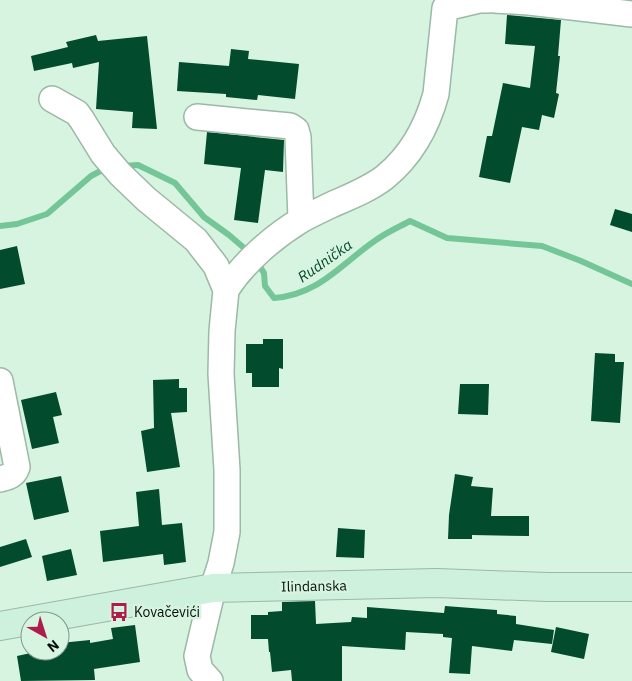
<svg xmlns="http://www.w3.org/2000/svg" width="632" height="681" font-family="'IBM Plex Sans',sans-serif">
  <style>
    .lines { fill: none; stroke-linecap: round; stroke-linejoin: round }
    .stream { stroke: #74c697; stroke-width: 6 }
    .building { fill: #024b2c }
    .street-casing { stroke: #9cb8a6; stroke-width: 28 }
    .secondary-casing { stroke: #9cb8a6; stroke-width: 30 }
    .street { stroke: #fff; stroke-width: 25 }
    .secondary { stroke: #cef1de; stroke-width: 28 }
    .labels { text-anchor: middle; stroke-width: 5; stroke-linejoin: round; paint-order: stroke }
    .street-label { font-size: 14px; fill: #060f09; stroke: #d7f4e1 }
    .poi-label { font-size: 14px; fill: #060f09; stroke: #d7f4e1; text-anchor: start }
    .water-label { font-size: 15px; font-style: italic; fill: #04492b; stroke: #d7f4e1 }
  </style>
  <rect width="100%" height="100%" fill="#d7f4e1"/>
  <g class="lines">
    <path class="stream" d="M122,166l16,-1 37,18 29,34 25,18 21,18
      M0,226l17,-2 30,-10 44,-38 17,-9
      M256,261l8,12 1,13 9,12c45,-3 68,-35 102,-58 11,-8 23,-13 34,-19l37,17 95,8 39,15 51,23"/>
  </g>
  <path class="building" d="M507,15l54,5 -3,36h2l-4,37 3,1 -5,24 -12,-3 -3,15 -17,-3 -12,56 -31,-6 8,-41h5l11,-53 27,5 5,-42 -30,-2z
    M96,35l2,6 49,-5 10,93 -25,-1 1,-16 -37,-3 3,-47 -26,6 -1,-5 -38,8 -3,-15 37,-9 -2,-5z
    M231,49l18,2 -1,8 51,5 -4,35 -37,-4 -1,5 -31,-3v-3l-49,-3 2,-29 50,4z
    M207,132l77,8 -1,32 -18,-2 -7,53 -24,-3 7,-52 -37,-4z
    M615,209l17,5v18l-22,-7z
    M17,246l8,38 -25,5v-39z
    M263,339h20v30l-4,-1v19h-27v-14h-6v-29h17z
    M595,353l20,1v8h9l-4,61 -29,-2z
    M179,379v9h8v24l-16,1 9,54 -33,5 -6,-41 13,-3 -1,-48z
    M460,384h29l-1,31 -30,-1z
    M56,392l6,23 -9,2 6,26 -27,6 -11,-49z
    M455,474l18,3 -2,9 22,2 -2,28h38v20l-57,-1v4h-24l1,-24z
    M61,476l8,36 -35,8 -8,-37z
    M159,489l3,36 20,-2 4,39 -22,3 -1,-11 -60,8 -3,-31 39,-5 -3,-34z
    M338,528l27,2 -1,28 -28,-1z
    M26,539l6,18 -32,10v-20z
    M71,549l6,26 -30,6 -5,-25z
    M315,601l1,23 35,-2 1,-5 15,1v-11l77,6 1,-7 52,4v4l19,2v8l38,6 -2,14 -38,-4 -2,11 -40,-5 -2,28 -21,-1 3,-35 -9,-1v-3l-37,-2 -1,18 -63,-4v35h-50l-1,-11 -19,2 -2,-20h-1l-1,-13h-17v-24h17v-3l14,-1v-9z
    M135,625l5,37 -46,7 1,11 -74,1 -4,-25 23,-5h20v-8l30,-3v3l23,-4 -2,-11z
    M556,627l33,7 -5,25 -33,-7z"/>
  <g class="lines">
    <g class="street-casing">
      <path id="street" d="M494,0l35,2 103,12
        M52,99l25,14 5,7 21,34 17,20 26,25 50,41 20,26 10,24 -4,41 -1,43 6,96v62l-6,31 -8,25 -16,68 3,14 10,11
        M197,117l93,9 6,4 2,7 3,83
        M226,290c17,-27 47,-53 75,-70 9,-5 20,-10 30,-15 18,-8 39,-16 54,-28 27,-22 42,-50 51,-83l9,-86 34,-8h9
        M0,381l17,86c-3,9 -9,10 -17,12"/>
    </g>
    <g class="secondary-casing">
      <path id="secondary" d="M0,626l213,-38 224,-5 110,4h85"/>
    </g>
    <use href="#street" class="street"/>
    <use href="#secondary" class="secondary"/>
  </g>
  <defs>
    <g id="bus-bare" transform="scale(1.5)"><path d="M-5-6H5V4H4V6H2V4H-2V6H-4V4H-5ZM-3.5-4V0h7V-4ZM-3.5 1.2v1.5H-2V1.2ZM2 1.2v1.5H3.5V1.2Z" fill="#ae1c4e" stroke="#d7f4e1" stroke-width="2.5" paint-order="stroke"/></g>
  </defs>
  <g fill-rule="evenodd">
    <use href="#bus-bare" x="119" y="612"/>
  </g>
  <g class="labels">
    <g class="street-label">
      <text transform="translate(314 586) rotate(-1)" y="5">Ilindanska</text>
    </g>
    <g class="poi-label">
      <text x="134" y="617">Kovačevići</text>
    </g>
    <g class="water-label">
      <text transform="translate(325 261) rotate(-35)" y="5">Rudnička</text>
    </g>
  </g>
  <g transform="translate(45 636) rotate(141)"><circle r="24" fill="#d7f4e1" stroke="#83988b"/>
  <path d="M0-4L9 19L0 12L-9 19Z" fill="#ae1c4e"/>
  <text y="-8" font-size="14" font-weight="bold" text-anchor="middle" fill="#060f09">N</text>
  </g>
</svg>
